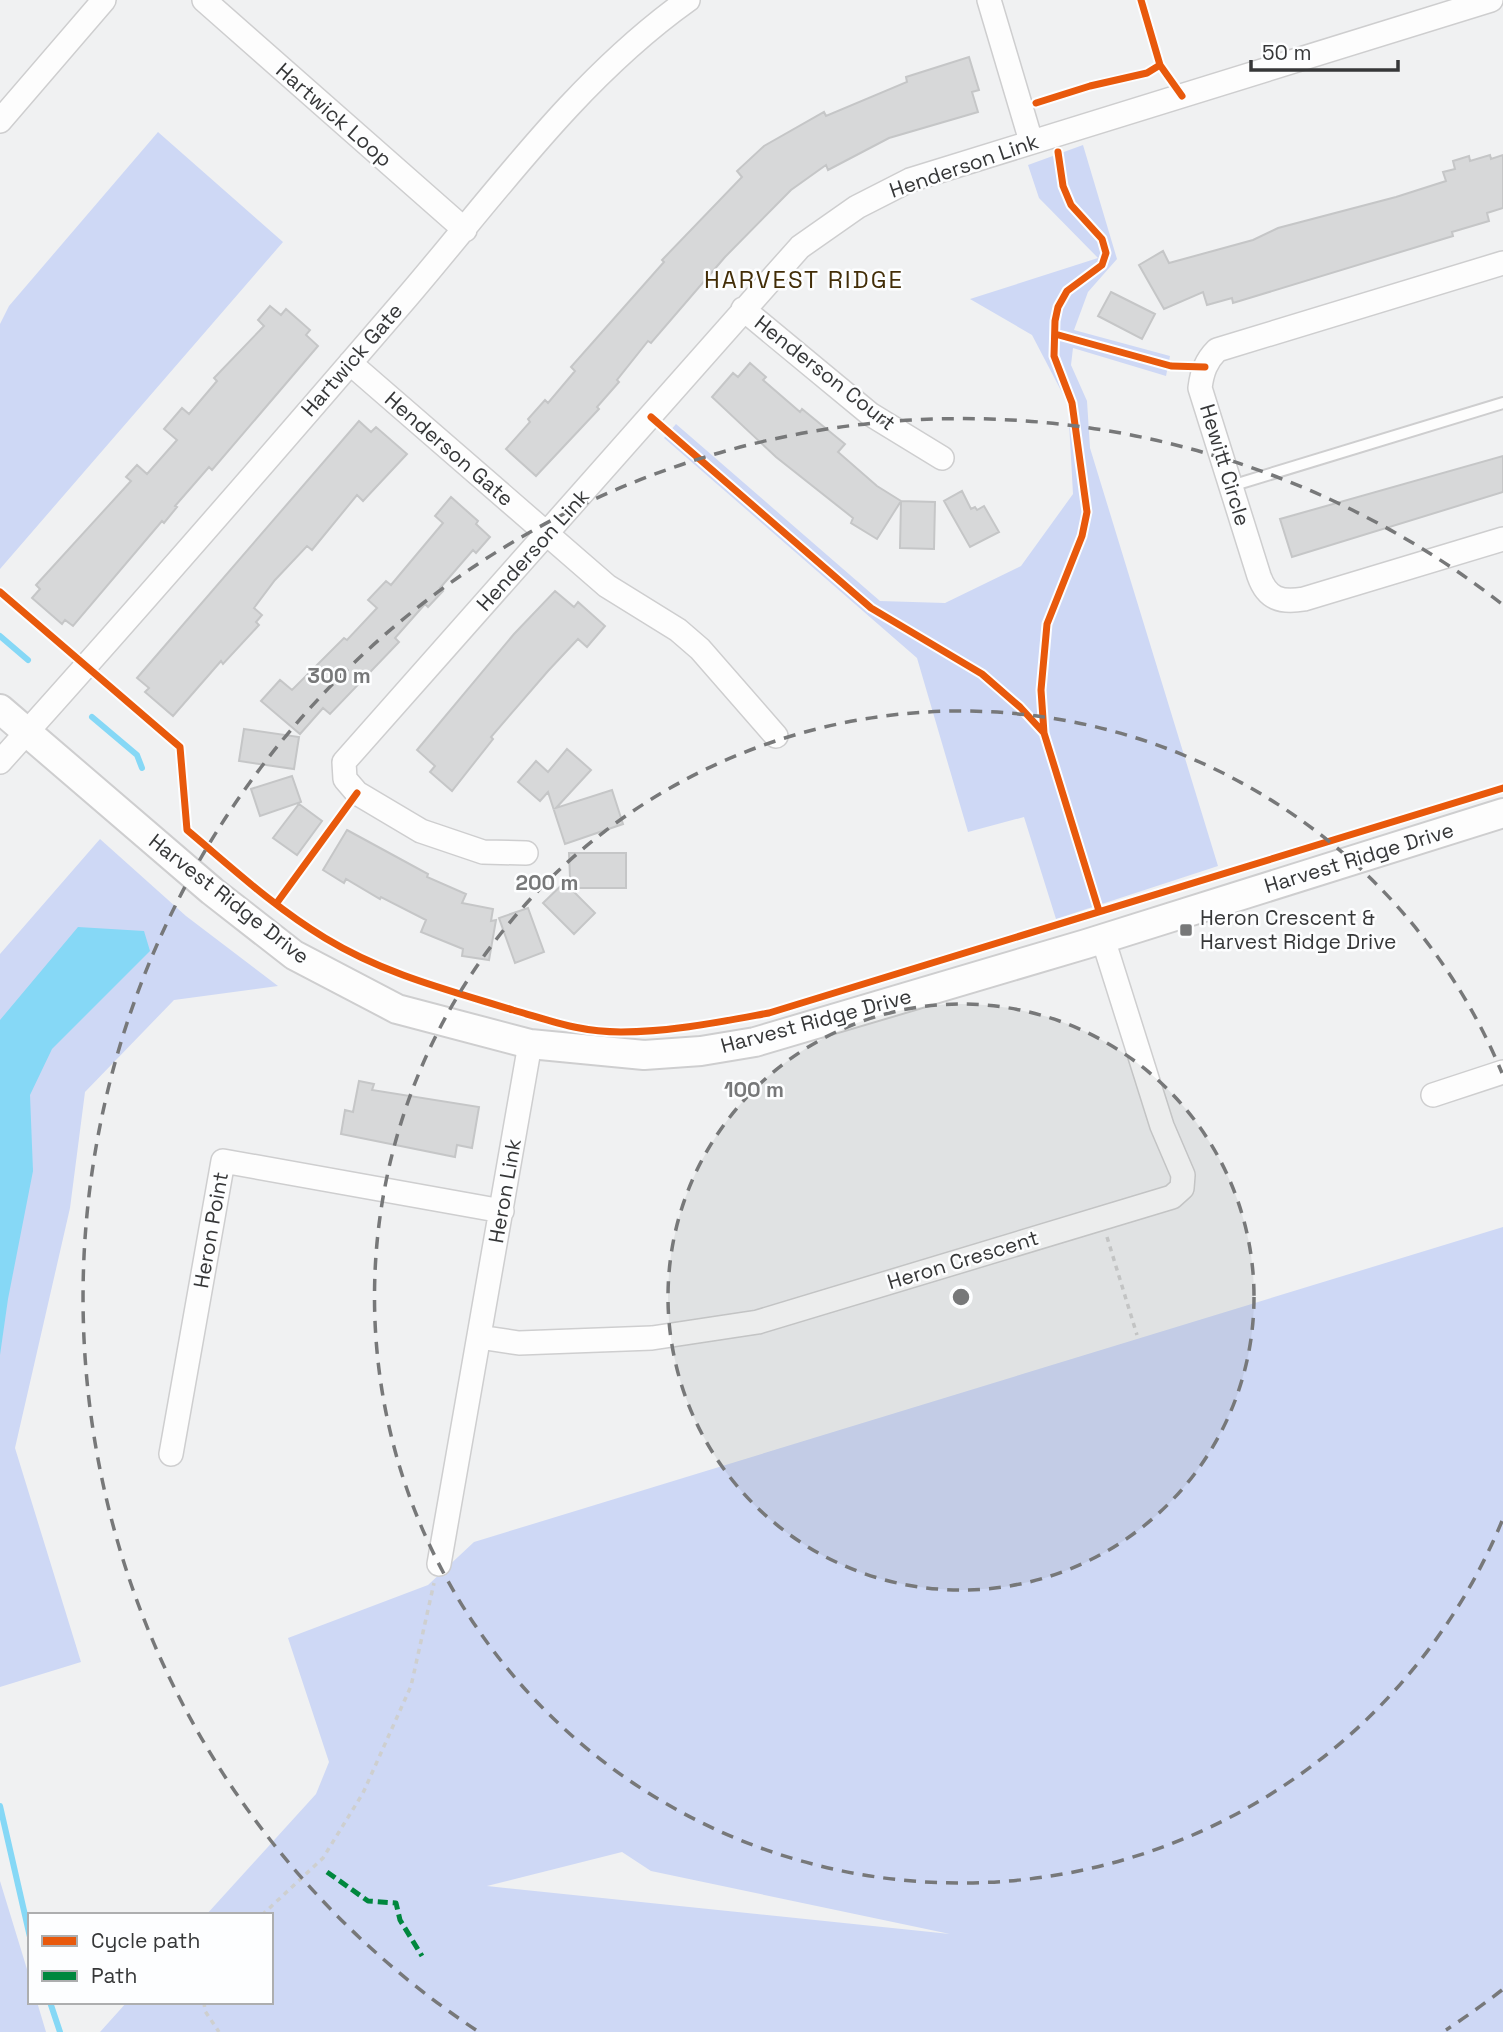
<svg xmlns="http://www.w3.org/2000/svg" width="1503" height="2032" font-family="'Space Grotesk',sans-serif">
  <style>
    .green { fill: #ced8f5; fill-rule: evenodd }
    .water { fill: #86d8f6 }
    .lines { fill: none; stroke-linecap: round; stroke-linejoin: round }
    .stream { stroke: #86d8f6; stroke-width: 6 }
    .building { fill: #d7d8d9; stroke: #c5c6c7; stroke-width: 2 }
    .service-casing { stroke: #cececf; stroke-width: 14 }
    .minor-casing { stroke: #cececf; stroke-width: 26 }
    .tertiary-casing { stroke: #cececf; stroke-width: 32 }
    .path { stroke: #cecfcf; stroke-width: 3.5; stroke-dasharray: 5 5; stroke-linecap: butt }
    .service { stroke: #fdfdfd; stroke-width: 10 }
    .minor { stroke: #fdfdfd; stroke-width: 23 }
    .tertiary { stroke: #fdfdfd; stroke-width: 28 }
    .quiet { stroke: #00873e; stroke-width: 5; stroke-dasharray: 10 5; stroke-linecap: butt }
    .cycleway-casing { stroke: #fdfeff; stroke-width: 11 }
    .cycleway { stroke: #e8590c; stroke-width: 7 }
    .ring { fill: none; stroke: #777879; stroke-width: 3.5; stroke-dasharray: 12 9 }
    .poi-dot { fill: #777879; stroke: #fdfeff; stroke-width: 2.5 }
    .labels { text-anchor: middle; stroke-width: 5; stroke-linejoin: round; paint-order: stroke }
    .street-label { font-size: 21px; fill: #363738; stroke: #fdfeff }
    .poi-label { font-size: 21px; fill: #363738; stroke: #fdfeff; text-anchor: start }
    .quarter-label { font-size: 24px; letter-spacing: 2px; fill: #422d07; stroke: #fdfeff }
    .centre { fill: #777879; stroke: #fdfeff; stroke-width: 3.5 }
    .ring-label { font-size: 21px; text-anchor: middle; font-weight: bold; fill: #777879; stroke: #fdfeff; stroke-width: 5; stroke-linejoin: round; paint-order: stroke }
  </style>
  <rect width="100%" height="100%" fill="#f0f1f2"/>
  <path class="green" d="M158,132l125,110 -283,327v-245l9,-18z
    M1083,145l34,114 -29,33 -14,38 96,26 -4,20 -93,-28 -2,17 16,36 3,47 128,418 -162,53 -32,-102 -56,15 -51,-174 -253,-220 12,-14 204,177 65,2 76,-37 52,-72 -5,-90 -36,-69 -62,-36 128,-41 -59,-60 -11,-33z
    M100,839l86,77 92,70 -104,14 -89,92 -15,116 -55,240 66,214 -81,25v-733z
    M1503,1227v805h-1403l27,-30h144v-87h-65l110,-121 13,-32 -41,-124 140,-53 46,-43zM622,1852l29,19 299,63 -463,-48z
    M0,1881l30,98v23h7l9,30h-46z"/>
  <path class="water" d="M78,927l66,4 6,20 -98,98 -22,46 3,76 -25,128 -8,56v-335z"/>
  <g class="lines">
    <path class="stream" d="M0,636l28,24
      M92,717l45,38 5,13
      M0,1806l30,131
      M50,2002l10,30"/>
  </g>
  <path class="building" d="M969,57l10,33 -7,2 6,20 -89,26 -61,32 -2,-5 -35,25 -66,67 -74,86 -3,-2 -31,39 2,2 -22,25 2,2 -63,67 -30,-27 24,-27 -2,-3 17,-19 3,3 27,-32 -4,-4 93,-105 -2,-2 80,-83 -5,-6 27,-25 60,-34 2,4 81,-34 -1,-5z
    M1490,155l1,4 12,-4v53l-16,5 2,8 -37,11 1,4 -220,67 -1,-5 -25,7 -4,-13 -39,17 -25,-44 24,-14 6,12 84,-23 25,-12 118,-31 50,-16 -3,-9 12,-3 -2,-8 16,-5 1,5z
    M1111,292l44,22 -13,25 -44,-23z
    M270,306l11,9 5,-6 24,21 -4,5 12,11 -106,124 -3,-3 -34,39 2,1 -13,16 -2,-2 -89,105 -8,-6 -3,4 -30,-26 8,-9 -4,-4 95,-104 -5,-4 11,-12 10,9 30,-34 -13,-11 18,-21 7,6 28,-33 -3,-3 50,-52 -6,-6z
    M750,363l16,14 -3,3 37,32 2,-3 43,35 -7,8 39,34 24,15 -24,38 -26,-16 2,-5 -77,-61 -64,-60 21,-24 5,4z
    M359,421l12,11 5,-5 31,27 -44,47 -6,-6 -45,55 -5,-4 -32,34 -21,28 8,7 -6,7 3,3 -36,39 -2,-3 -48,55 -28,-24 4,-4 -12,-10z
    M1503,456v36l-211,65 -12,-38z
    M962,491l9,18 4,-2 2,3 7,-4 15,26 -29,15 -26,-46z
    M451,497l27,24 -2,3 14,13 -14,16 -3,-3 -33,38 3,3 -15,16 -3,-3 -30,34 4,4 -69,72 -7,-6 -23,26 -39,-33 19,-21 12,10 52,-52 3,2 30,-32 -9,-8 18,-19 5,4 52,-62 -8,-7z
    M901,501l34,1 -1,47 -34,-1z
    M555,591l19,16 4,-5 27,24 -18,21 -9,-8 -30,32 -57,66 2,2 -41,52 -22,-19 5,-6 -18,-16 97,-116z
    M244,729l55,8 -5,32 -55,-8z
    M567,749l24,21 -35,38 56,-18 11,34 -58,20 -17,-52 -8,9 -22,-19 18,-21 12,11z
    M292,776l9,26 -41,14 -9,-27z
    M299,804l23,17 -25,34 -24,-17z
    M347,830l81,44 -1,3 39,17 -4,9 31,6 -2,12 5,-1 -7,40 -27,-4 1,-7 -42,-17 5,-12 -45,-23 -1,2 -34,-20 -2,4 -21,-13z
    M569,853h57v35h-56l25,25 -21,21 -31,-31 27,-26z
    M528,908l16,44 -29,11 -16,-45z
    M359,1081l15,3 -2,6 107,17 -7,41 -15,-3 -2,12 -114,-23 4,-24 8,2z"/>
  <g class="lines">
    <g class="service-casing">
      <path id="service" d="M1231,486l272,-83"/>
    </g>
    <g class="minor-casing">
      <path id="minor" d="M204,0l261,230
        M989,0l42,141
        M0,121l104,-121
        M1503,263l-286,87c-11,11 -15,22 -17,38l59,188c8,23 22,27 45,23l199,-60
        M743,309l127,105 72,44
        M350,363l257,223 71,44 22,19 76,87
        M0,762c138,-153 274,-310 408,-466 88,-103 169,-217 280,-296
        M526,853l-43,-1 -62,-21 -64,-38 -12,-14 -1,-17 456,-515 57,-40 53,-27 581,-180
        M1433,1095l70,-23
        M479,1337l40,6 133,-5 106,-16 414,-125 10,-9 1,-13 -21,-49 -59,-187
        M171,1454l52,-293 279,50
        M439,1564l91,-520"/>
    </g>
    <g class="tertiary-casing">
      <path id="tertiary" d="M0,709l212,182 82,64 103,54 133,35 114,11 57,-4 54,-9 331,-98 417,-131"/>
    </g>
    <path class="path" d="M1107,1237l30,98
      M262,1915l61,-57 40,-65 48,-107 23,-103
      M204,2002l1,9 14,21"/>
    <use href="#service" class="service"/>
    <use href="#minor" class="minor"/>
    <use href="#tertiary" class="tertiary"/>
    <path class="quiet" d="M327,1872l41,29 28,2 4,17 22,36"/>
    <g class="cycleway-casing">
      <path id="cycleway" d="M1141,0l19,65 22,31
        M1036,103l54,-17 57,-13 13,-8
        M1055,334l116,32 34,1
        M651,417l220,191 111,66 38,33 24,26 55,178
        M0,592l180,155 7,83c44,37 88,78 138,108 59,36 123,52 188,72 39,11 66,22 108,22 50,0 99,-10 148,-19l734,-225
        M1044,733l-3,-43 6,-66 35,-88 5,-24 -15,-109 -18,-47 1,-35 3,-14 9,-16 35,-26 4,-12 -4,-14 -31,-34 -8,-19 -5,-34
        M276,904l81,-111"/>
    </g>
    <use href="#cycleway" class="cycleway"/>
  </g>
  <circle cx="961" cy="1297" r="293" fill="#777879" fill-opacity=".12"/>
  <g class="ring">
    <circle cx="961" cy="1297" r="293"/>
    <path d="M1502 1521A586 586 0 1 1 1502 1073"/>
    <path d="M1502 1990A879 879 0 0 1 1446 2030M476 2030A879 879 0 1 1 1502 604"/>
  </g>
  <rect class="poi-dot" x="1179" y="923" width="14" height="14" rx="3.5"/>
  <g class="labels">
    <g class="street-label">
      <text transform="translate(334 115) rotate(41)" y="7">Hartwick Loop</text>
      <text transform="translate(964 166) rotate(-19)" y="7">Henderson Link</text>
      <text transform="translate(352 360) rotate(-49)" y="7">Hartwick Gate</text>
      <text transform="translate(825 373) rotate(38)" y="7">Henderson Court</text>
      <text transform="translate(449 449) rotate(41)" y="7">Henderson Gate</text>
      <text transform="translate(1225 465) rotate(73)" y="7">Hewitt Circle</text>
      <text transform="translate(533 550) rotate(-48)" y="7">Henderson Link</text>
      <text transform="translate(1359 858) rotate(-17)" y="7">Harvest Ridge Drive</text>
      <text transform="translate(229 899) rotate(38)" y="7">Harvest Ridge Drive</text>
      <text transform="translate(816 1021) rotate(-15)" y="7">Harvest Ridge Drive</text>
      <text transform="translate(505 1191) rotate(-80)" y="7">Heron Link</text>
      <text transform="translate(211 1230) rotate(-80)" y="7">Heron Point</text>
      <text transform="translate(963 1260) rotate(-17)" y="7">Heron Crescent</text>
    </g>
    <g class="poi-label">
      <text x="1200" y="925">Heron Crescent &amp;<tspan x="1200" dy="24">Harvest Ridge Drive</tspan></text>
    </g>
    <g class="quarter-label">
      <text x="804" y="288">HARVEST RIDGE</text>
    </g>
  </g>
  <circle cx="961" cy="1297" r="10" class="centre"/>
  <g class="ring-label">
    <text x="339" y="683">300 m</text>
    <text x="547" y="890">200 m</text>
    <text x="754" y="1097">100 m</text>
  </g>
  <rect x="28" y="1913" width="245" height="91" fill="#fdfeff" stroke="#adaeaf" stroke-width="2"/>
  <rect x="42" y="1936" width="35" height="10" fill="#e8590c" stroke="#adaeaf" stroke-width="2"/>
  <text x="91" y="1948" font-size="21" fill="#363738">Cycle path</text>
  <rect x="42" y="1971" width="35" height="10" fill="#00873e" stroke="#adaeaf" stroke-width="2"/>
  <text x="91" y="1983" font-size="21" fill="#363738">Path</text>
  <path d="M1251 60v10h147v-10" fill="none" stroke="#363738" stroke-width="3.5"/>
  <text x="1262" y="60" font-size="21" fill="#363738" stroke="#fdfeff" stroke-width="5" paint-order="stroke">50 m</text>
</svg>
